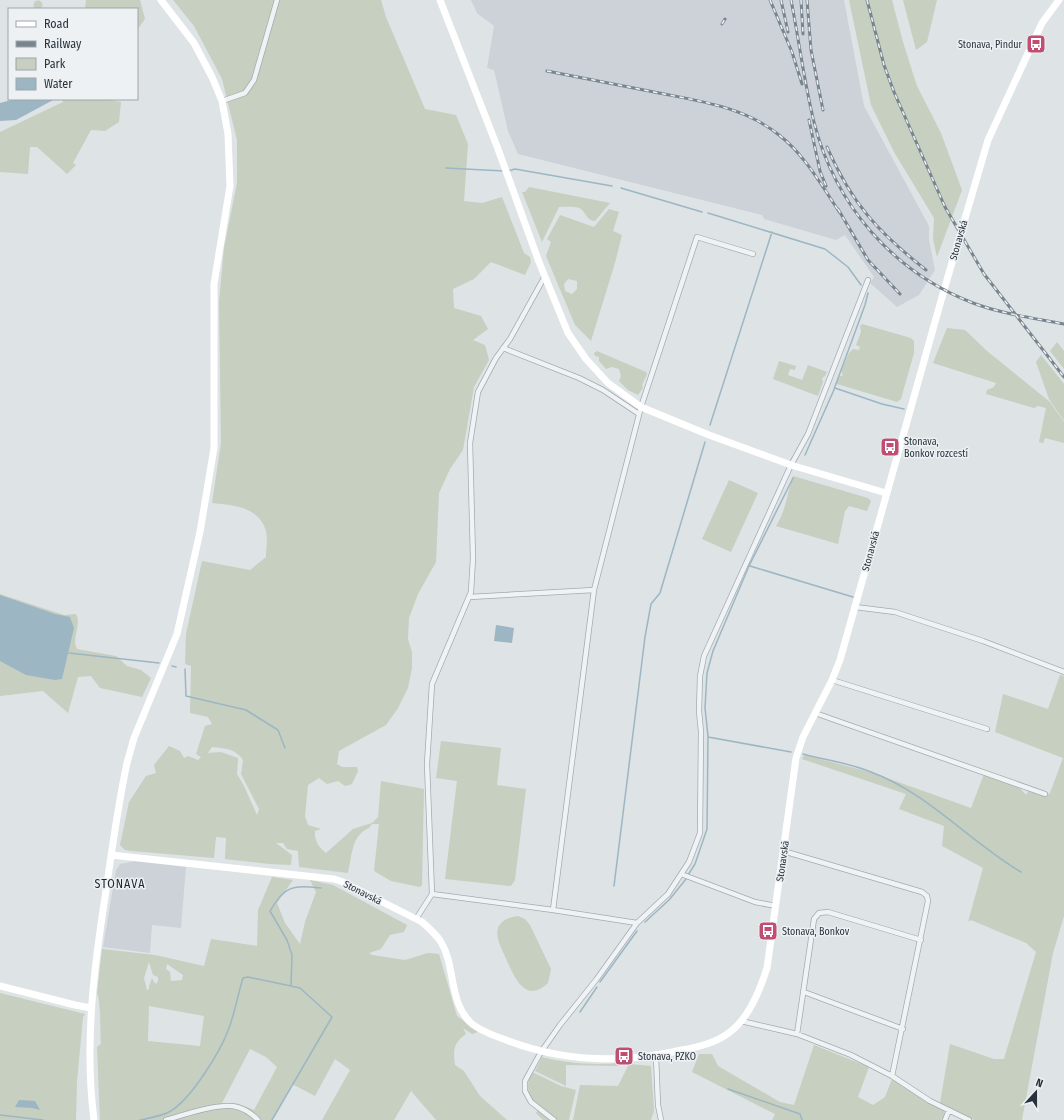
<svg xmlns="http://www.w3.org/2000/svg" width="1064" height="1120" font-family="'Fira Sans Condensed',sans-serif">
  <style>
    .built { fill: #ccd2d8 }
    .green { fill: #c6cfc0; fill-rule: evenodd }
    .water { fill: #9cb6c3 }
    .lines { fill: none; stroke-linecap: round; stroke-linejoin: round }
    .stream { stroke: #9cb6c3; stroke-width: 1.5 }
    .street-casing { stroke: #a4abb0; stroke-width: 6 }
    .street { stroke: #f0f3f5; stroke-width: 4.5 }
    .secondary { stroke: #fff; stroke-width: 7 }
    .rail-casing { stroke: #79858e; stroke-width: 3 }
    .rail { stroke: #edf1f4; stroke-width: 1.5; stroke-dasharray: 4.5; stroke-linecap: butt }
    .labels { text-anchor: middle; stroke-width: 3; stroke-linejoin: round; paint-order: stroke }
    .poi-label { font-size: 10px; fill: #29333c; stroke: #edf1f4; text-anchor: start }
    .street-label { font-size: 10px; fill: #29333c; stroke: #edf1f4 }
    .quarter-label { font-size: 12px; letter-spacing: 1px; fill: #1b242c; stroke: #edf1f4 }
  </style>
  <rect width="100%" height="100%" fill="#dee3e6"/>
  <path class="built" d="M471,0h373l20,106 65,120v14l6,30 -16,25 -22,12 -27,-24 4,-6 -29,-42 -9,5 -72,-21 -2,-4 -244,-61 -10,-23 -14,-61 -7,-2 7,-42 -17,-13z
    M135,861l51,6 -5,61 -29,-3 -2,28 -47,-6 13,-77 4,-6z"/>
  <path class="green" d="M86,0h54l5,19 -8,11v-21h-52z
    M173,0h208l5,17 39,92 31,6 12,29 -4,57 18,2 20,-6 22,56 6,4 1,5 -6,13 -34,-13 -17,17 -21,10 1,19 27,8 7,13 -15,11 12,5 4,15 -15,27 -11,63 -13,19 -11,24 -3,69 -18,32 -9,24 -1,21 4,13v16l-4,20 -10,20 -12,17 -47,26 -2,13 5,3h15l1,4 -6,13 -7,2 -7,-5 -11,3 -8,-6 -11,7 -3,31 3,9 13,4 -6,2c-1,9 4,17 11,22l27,-24 19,-6 6,-6 3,-36 43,8 -2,96 -2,2 -29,-6 -17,-10 5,-47h-7l-3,4c-18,7 -17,29 -21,45l-49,-6 -1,-16 -11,-2 -4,-6h-7l16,12 -1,10 -22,-1 -44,-5 1,-21 -10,-1 -2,21 -82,-7 -7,-1 -5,-5 9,-43 17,-26 10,-3 -2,-8 15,-19 11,5 4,7 4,-2 10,4 3,-3 -5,-3 9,-28 7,-2 -4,-7 -18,-4 1,-47 -6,-2 1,-30 16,-73 48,9 16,-13c0,-8 2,-18 0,-26 -7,-24 -32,-26 -54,-28l9,-60 -2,-141 5,-54 13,-65v-43l-15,-61 -28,-53zM212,747c13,1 24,2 31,13l-2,14 18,35 -2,6 -13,-29 -7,-12 1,-16 -17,-6 -13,1z
    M849,0h43l11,42 14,44 24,47 21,57 -25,67 -4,-18 1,-21 -40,-66 -23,-47z
    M903,0h34l-10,42 -11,8z
    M33.5 5a4.5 4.5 0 1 1 9 0a4.5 4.5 0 1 1-9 0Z
    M62,99h42l17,3 -2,20 -14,9 -14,-1 -18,33 3,2 -9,9 -30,-27h-7l-2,27 -28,-2v-40l63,-30z
    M529,187l81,16 -15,18c-9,-1 -8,-7 -14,-12 -4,-3 -17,-2 -22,-2l-17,35 -20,-50h3z
    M609,209l10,3 -6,19 9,4 -7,28 -24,78 -16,-16 -29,-69 5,-14 -4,-3 13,-24 34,12zM568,279l9,2v8l-5,5 -7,-3 -1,-7z
    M862,324l49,14 3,3v12l-13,46 -4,3 -60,-18 1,-7 5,-2 -2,-4 8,-18 4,-4 6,1 1,-3 -4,-2 5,-13 -1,-6z
    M947,328l18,2 22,21 63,51 14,20v21l-19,-5 -2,5 -4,-1 7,-34 -8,-2 -4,2 -48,-14 1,-4 7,-3 2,-4 -63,-20z
    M1057,342l7,9v18l-14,-18z
    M597,351l49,21 1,2 -5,11 1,3 -5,7 -10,-5 -9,-9 2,-5 -2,-7 -7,-2 -6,2 -7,-8v-4l-4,-1 -1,-3z
    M1041,355l23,29v37l-15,-22 -13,-37z
    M779,361l17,5 -1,4 -5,-1 -2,6 14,5 6,-15 19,7 -2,4 -3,2 1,4 -5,14 -45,-17z
    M793,476l75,22 3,3 -4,10 -18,-5 -4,5 -7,33 -62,-18c10,-15 11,-33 17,-50z
    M729,480l29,13 -27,59 -29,-13z
    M0,594l64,21 12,-1c6,11 -5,24 1,35l39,7 11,10 14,4 10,8 -9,19 -42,-9 -9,-12 -13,1 -10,36 -25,-22 -43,5z
    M1060,675l4,1v240l-11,37 -31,167h-48l-34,-17 10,-59 44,15h10l32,-107 -10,-9 -55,-23 -3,2 15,-54 -41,-22 2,-20 -45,-17 7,-15 -104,-35 2,-4 66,17 101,36 13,-34 34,12 8,9 3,-5 16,6 5,-3 13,-35 -68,-26 8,-38 45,15z
    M441,741l60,7 -4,37 29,4 -11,91 -4,6 -66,-7 12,-98 -21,-3z
    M272,877l21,3 -16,23 8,20 15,21 5,-22 11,-30 -6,-12 23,5 74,40 -3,7 -14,3 -9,14 -12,4 3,2 33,5 23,-7 11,1 18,62 21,16 -6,2 -9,-6 3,6c-13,9 -13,17 -11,31l9,6 16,25 27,24h-71l-25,-29 -17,29h-72l28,-50 -15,-11 -20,37 -23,-12 -20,36h-172l-3,-73 4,-3c-1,-11 0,-44 -4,-51l5,-44 53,6 49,11 7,-27 46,7 1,-36zM149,962l4,13 5,2v4l-2,3 -2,-2 -2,-4 -3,8v3l-2,1 -3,-12zM167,964l16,11 -1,5 -11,1 -1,-9 -4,-3zM149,1006l55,10 -4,30 -52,-5zM250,1049l16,8 11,10 -23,43 -18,-7 -15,2z
    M518,916l7,3 5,6 21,44 -3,14c-22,21 -33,-5 -41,-22 -4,-10 -12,-22 -9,-33 3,-8 12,-11 20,-12z
    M0,993l85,21 -2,3 -6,65 -1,38h-76z
    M814,1045l55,22 -11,30 15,8 12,-8 7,-18 52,30 1,7 -4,4h-169l3,-6 -83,-42 7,-18h13l6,12 62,36 14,3z
    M542,1057c27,7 51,8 79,6l-3,3 -52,-1v21l-31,-15z
    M629,1064l22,2 3,45 -3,9h-78l7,-35 38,1z
    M532,1072l29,14 15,4 -7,30h-26l-7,-7 4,-6c-13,-8 -15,-22 -8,-35z"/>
  <path class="water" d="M15,99h40l-39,21 -16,1v-18z
    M0,595l55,19 15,3 4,11 -12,51 -7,1 -29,-5 -26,-14z
    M496,625l18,3 -2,15 -18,-2z
    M19,1100l16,1 5,9 -8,-2 -17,-1z"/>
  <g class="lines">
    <path class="stream" d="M446,168l58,3
      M508,171l7,-2 97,17
      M621,188l81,24
      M708,213l117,36 23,18 13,18
      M835,388l47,16 22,5
      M710,425l62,-193
      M805,455l28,-63 32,-87 3,-12
      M750,566l103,31
      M69,653l90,10
      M172,666l4,1
      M185,669l1,27 60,14 32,20 7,18
      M708,737l83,15
      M803,754c22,6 47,9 68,18 57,21 99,70 150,100
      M688,875l7,-11 12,-35 1,-93 -3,-28 2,-35 6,-22 36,-85 44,-88
      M614,886l31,-249 6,-33 9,-11 45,-151
      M645,922l24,-22 17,-21
      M600,982l37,-51
      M580,1012l17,-25
      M728,1089l72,25 2,6
      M0,1115l43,5
      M140,1120c9,-2 21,-4 29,-8 21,-11 52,-61 60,-84 6,-16 9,-34 14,-50l5,-1 43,9 1,-31 -5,-15 -17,-29c15,-26 23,-26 51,-23
      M272,1120l60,-103 -32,-29 -9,-2"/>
    <g class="street-casing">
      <path id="street" d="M222,101l23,-8 9,-13 23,-80
        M503,348l76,30 24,12 36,24
        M469,597l125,-7
        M855,607l40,5 88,29 81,31
        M832,680l155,49
        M815,713l230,81
        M681,874l74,28 21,4
        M432,894l-5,-130 5,-80 39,-92 2,-34 -3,-115 8,-51 18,-34 14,-19 35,-63
        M553,910l84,13
        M416,919l16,-25 121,16 41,-320 47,-183 56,-170 56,17
        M804,992l99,37
        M741,1021l56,13 54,21 41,21 36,-175 -1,-5 -5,-4 -139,-41
        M797,1034l17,-115 5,-6 9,-1 93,28
        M656,1056l2,49 3,15
        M892,1076l38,25 39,19
        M166,1120c17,-5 55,-18 71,-13 9,2 15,7 21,13
        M554,1120l-23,-18 -6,-11v-10l16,-29 19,-27 36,-45 41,-57 31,-29 21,-32 11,-29 1,-101 -2,-21 1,-35 4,-20 87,-191 17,-31 60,-154
        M945,1120l4,-10"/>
    </g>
    <use href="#street" class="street"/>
    <path class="secondary" d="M440,0l58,149 41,113 29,71 18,26 22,24 33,24 68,28 82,30 95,28
      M111,855l223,24 9,3 79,40c7,6 14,12 19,20 15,25 7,59 30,81 9,8 24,13 35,17 57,22 116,24 176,10 16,-3 34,-7 48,-18 19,-14 30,-42 37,-64l29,-210 7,-21 29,-57 8,-20 104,-370 44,-150 54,-117 17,-23
      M0,986l75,19 16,3
      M94,1120c-10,-76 0,-153 12,-229 6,-43 12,-86 21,-128l7,-25 43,-104 23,-102 14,-84v-164l16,-98 -2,-52 -6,-33 -10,-24 -18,-34 -33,-43"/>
    <g class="rail-casing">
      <path id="rail" d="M770,0l22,52 10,32
        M781,0l7,32
        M791,0c8,40 13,82 23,122 21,83 79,150 159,181 29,11 61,15 91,21
        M801,0l2,34
        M807,0l4,50 12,60
        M867,0l17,65 10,27 51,115 39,67 80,103
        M722,24l3,-5
        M547,71c36,7 72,14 107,21 44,9 89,14 125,43 26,20 43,51 61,78
        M809,120l11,51 6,15
        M827,147c25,57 51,85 99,123
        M838,209l30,51 32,34"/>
    </g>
    <use href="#rail" class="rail"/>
  </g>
  <defs>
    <g id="bus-square" transform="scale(1)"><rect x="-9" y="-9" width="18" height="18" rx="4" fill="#c14e72" stroke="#edf1f4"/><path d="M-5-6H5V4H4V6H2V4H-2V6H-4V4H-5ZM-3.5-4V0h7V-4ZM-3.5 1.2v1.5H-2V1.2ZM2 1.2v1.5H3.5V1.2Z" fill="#fff"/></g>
  </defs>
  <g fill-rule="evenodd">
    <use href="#bus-square" x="1036" y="44"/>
    <use href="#bus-square" x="890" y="447"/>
    <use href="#bus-square" x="768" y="931"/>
    <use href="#bus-square" x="624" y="1056"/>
  </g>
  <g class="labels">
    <g class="poi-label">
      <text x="1022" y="48" text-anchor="end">Stonava, Pindur</text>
      <text x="904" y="445">Stonava,<tspan x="904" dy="12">Bonkov rozcestí</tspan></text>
      <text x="782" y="935">Stonava, Bonkov</text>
      <text x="638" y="1060">Stonava, PZKO</text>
    </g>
    <g class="street-label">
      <text transform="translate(958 240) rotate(-74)" y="4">Stonavská</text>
      <text transform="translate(870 551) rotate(-75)" y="4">Stonavská</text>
      <text transform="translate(782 861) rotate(-82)" y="4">Stonavská</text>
      <text transform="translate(363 892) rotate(27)" y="4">Stonavská</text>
    </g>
    <g class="quarter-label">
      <text x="120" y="888">STONAVA</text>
    </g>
  </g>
  <rect x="8" y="8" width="130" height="92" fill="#edf1f4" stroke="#9fa5aa"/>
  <rect x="16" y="21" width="20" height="6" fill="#ffffff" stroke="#9fa5aa"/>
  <text x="44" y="28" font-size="12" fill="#29333c">Road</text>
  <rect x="16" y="41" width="20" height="6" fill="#79858e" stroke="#9fa5aa"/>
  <text x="44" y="48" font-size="12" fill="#29333c">Railway</text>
  <rect x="16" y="58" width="20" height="12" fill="#c6cfc0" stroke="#9fa5aa"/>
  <text x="44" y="68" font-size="12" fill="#29333c">Park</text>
  <rect x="16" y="78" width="20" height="12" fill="#9cb6c3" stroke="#9fa5aa"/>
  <text x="44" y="88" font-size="12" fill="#29333c">Water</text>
  <g transform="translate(1036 1092) rotate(21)" stroke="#edf1f4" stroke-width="3" paint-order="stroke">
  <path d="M0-3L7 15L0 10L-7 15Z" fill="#29333c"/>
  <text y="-6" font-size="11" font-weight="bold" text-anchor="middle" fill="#29333c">N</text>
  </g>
</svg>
